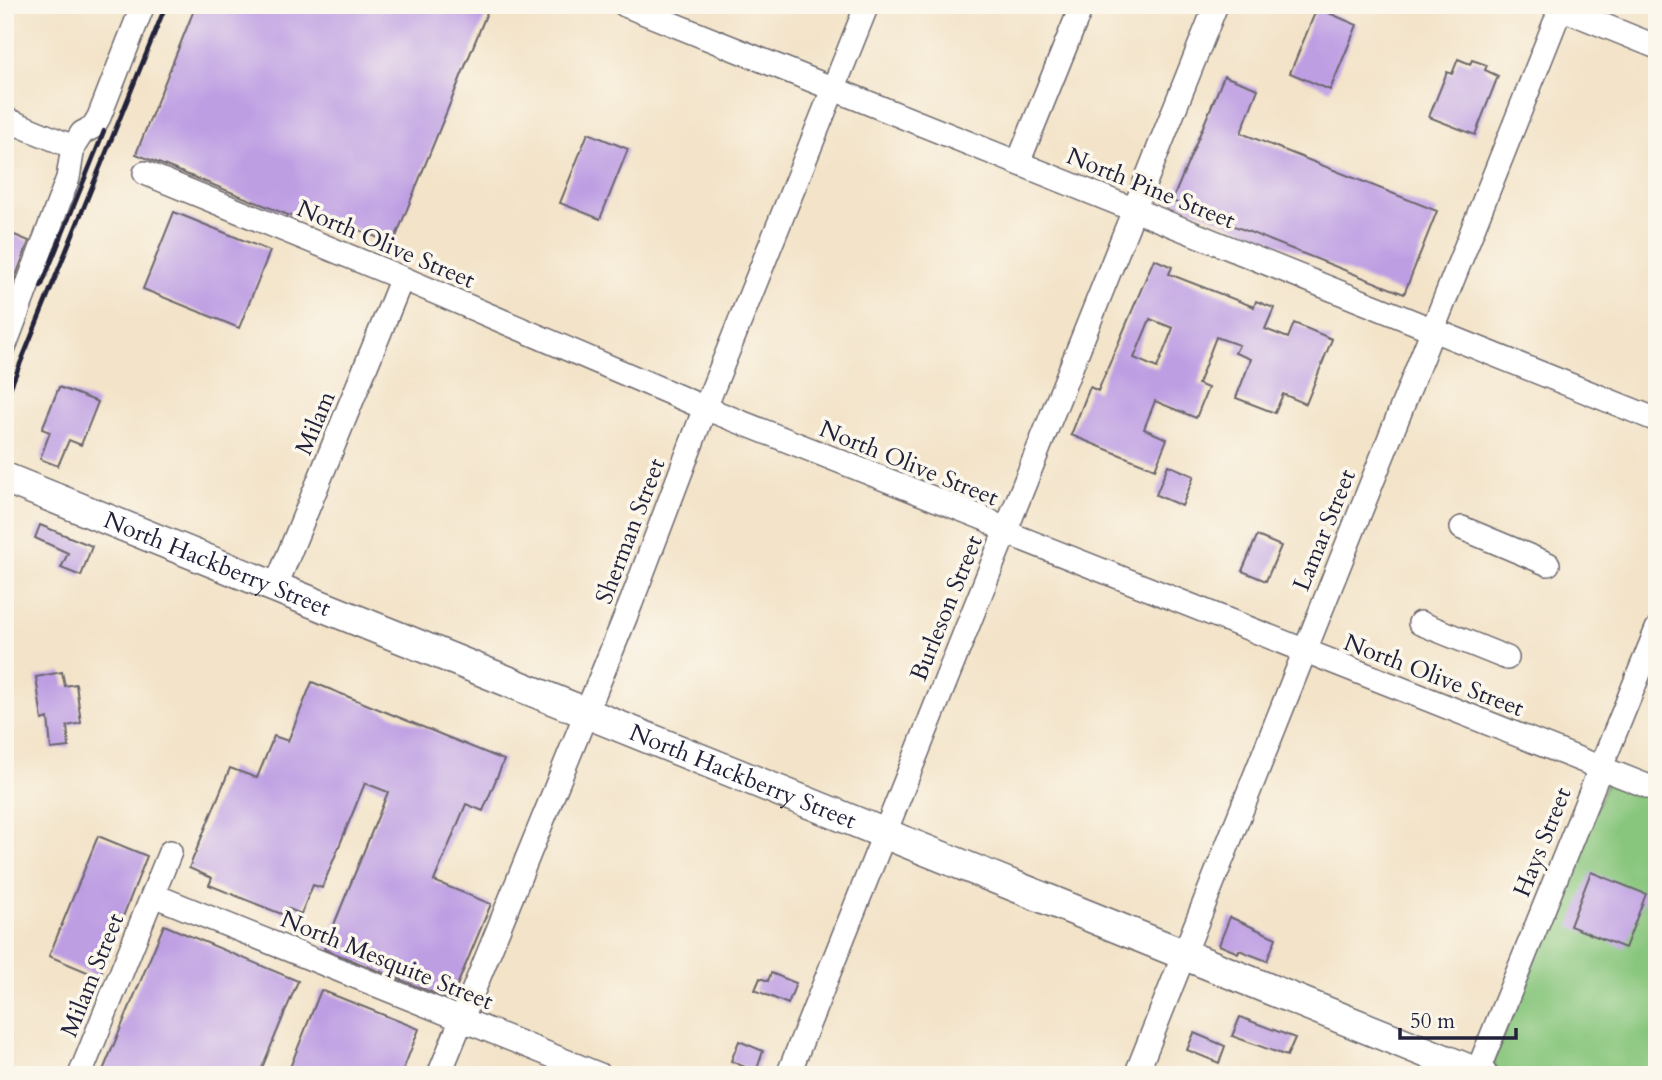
<svg xmlns="http://www.w3.org/2000/svg" width="1662" height="1080" font-family="Cardo,serif">
  <style>
    .green { fill: #88c67d; stroke: #55745c; stroke-width: 2 }
    .building { fill: #bd9ee3; fill-rule: evenodd }
    .lines { fill: none; stroke-linecap: round; stroke-linejoin: round }
    .minor-casing { stroke: #6b666c; stroke-width: 26 }
    .major-casing { stroke: #6b666c; stroke-width: 33 }
    .minor { stroke: #fff; stroke-width: 23 }
    .major { stroke: #fff; stroke-width: 30 }
    .rail { stroke: #22223b; stroke-width: 4.5 }
    .labels { text-anchor: middle; stroke-width: 7; stroke-linejoin: round; paint-order: stroke }
    .street-label { font-size: 24px; fill: #22223b; stroke: #fbf7ec }
  </style>
  <rect width="100%" height="100%" fill="#fbf7ec"/>
  <filter id="ink" filterUnits="userSpaceOnUse"><feTurbulence type="fractalNoise" baseFrequency=".0143" numOctaves="2"/><feDisplacementMap in="SourceGraphic" scale="14" xChannelSelector="R" yChannelSelector="G"/><feConvolveMatrix kernelMatrix="1 2 1 2 8 2 1 2 1" color-interpolation-filters="sRGB"/></filter>
  <filter id="wash" filterUnits="userSpaceOnUse"><feTurbulence type="fractalNoise" baseFrequency=".00686" numOctaves="4" result="noise"/><feDisplacementMap in="SourceGraphic" scale="28" xChannelSelector="R" yChannelSelector="G"/><feGaussianBlur stdDeviation="1.57" result="paint"/><feColorMatrix in="noise" values="0 0 0 0 0 0 0 0 0 0 0 0 0 0 0 0 0 1.4 0 .05"/><feComposite in="paint" operator="in"/></filter>
  <g filter="url(#wash)">
    <rect width="100%" height="100%" fill="#f3e3c8"/>
    <path class="green" d="M1609,782l48,17v276h-154c-10,-5 -10,-9 -8,-19l111,-272z"/>
    <g id="blocks">
      <path class="building" d="M196,5h294l-97,239 -90,-37 -5,12 -162,-65z
        M1317,8l40,17 -27,65 -40,-17z
        M1458,59l12,5 2,-4 15,5 -2,5 13,6 -23,59 -46,-18 18,-45 5,2z
        M1224,76l34,13 -17,44 196,78 -33,83 -232,-93z
        M588,133l40,16 -28,70 -40,-16z
        M174,212l96,39 -31,77 -96,-39z
        M5,231l24,10 -24,64z
        M1154,259l18,8 -3,7 85,33 2,-6 18,7 -9,21 23,9 6,-15 38,16 -26,65 -23,-10 -8,19 -39,-15 15,-39 -16,-6 4,-8 -23,-8 -18,47 10,4 -12,30 -41,-17 -11,28 23,10 -12,30 -84,-34 19,-48 8,4zM1150,319l23,9 -16,40 -23,-10z
        M59,387l39,15 -17,43 -12,-5 -11,26 -18,-7 10,-27 -8,-3z
        M1168,465l26,11 -12,30 -26,-11z
        M40,525l52,21 -11,30 -20,-8 7,-15 -33,-15z
        M1257,536l24,10 -15,35 -24,-10z
        M62,672l3,14 11,-2 5,39 -14,3 2,21 -18,2 -3,-31 -6,2 -6,-43z
        M312,682l192,78 -21,51 -17,-7 -32,77 57,23 -40,96 -127,-51 64,-157 -23,-9 -43,105 -9,-3 -12,29 -14,-6 -3,7 -75,-30 3,-7 -23,-10 41,-100 27,10 17,-42 14,5z
        M98,836l49,20 -48,121 -50,-21z
        M1591,872l55,22 -21,54 -55,-22z
        M1230,917l46,21 -9,23 -28,-11 -1,3 -19,-8z
        M164,925l134,56 -39,94h-158z
        M771,973l25,10 -8,21 -33,-14 5,-12 8,3z
        M321,990l98,39 -18,46h-114z
        M1240,1017l55,21 -8,18 -55,-20z
        M1194,1033l31,13 -6,17 -32,-13z
        M739,1041l24,10 -7,21 -25,-11z"/>
    </g>
  </g>
  <g filter="url(#ink)">
    <use href="#blocks" fill-opacity="0" stroke="#6b666c" stroke-width="2"/>
    <g class="lines">
      <g class="minor-casing">
        <path id="minor" d="M625,5l1032,415
          M1553,5l104,42
          M5,119l68,28
          M1018,163l64,-158
          M145,173l257,105 303,130 283,112 17,12 652,258
          M5,345l63,-167 5,-31 9,-14 11,-6 6,-10 44,-112
          M1462,528l86,36
          M275,588l127,-310
          M1420,623l87,35
          M153,895l447,180
          M80,1075l90,-223
          M439,1075l192,-472 74,-195 162,-403
          M788,1075l428,-1070
          M1136,1075l426,-1070
          M1476,1075l181,-446"/>
      </g>
      <g class="major-casing">
        <g id="major">
          <path id="s1" d="M5,478l1477,597"/>
        </g>
      </g>
      <use href="#minor" class="minor"/>
      <use href="#major" class="major"/>
      <path class="rail" d="M41,287l63,-156
        M5,401l161,-396"/>
    </g>
  </g>
  <g class="labels">
    <g class="street-label">
      <text transform="translate(1151 188) rotate(22)" y="8">North Pine Street</text>
      <text transform="translate(386 244) rotate(23)" y="8">North Olive Street</text>
      <text transform="translate(315 423) rotate(-67)" y="8">Milam</text>
      <text transform="translate(909 463) rotate(22)" y="8">North Olive Street</text>
      <text transform="translate(1324 530) rotate(-68)" y="8">Lamar Street</text>
      <text transform="translate(630 531) rotate(-69)" y="8">Sherman Street</text>
      <text dy="8" stroke="none"><textPath href="#s1" startOffset="229">North Hackberry Street</textPath></text>
      <text transform="translate(946 608) rotate(-68)" y="8">Burleson Street</text>
      <text transform="translate(1434 675) rotate(21)" y="8">North Olive Street</text>
      <text dy="8" stroke="none"><textPath href="#s1" startOffset="796">North Hackberry Street</textPath></text>
      <text transform="translate(1542 842) rotate(-68)" y="8">Hays Street</text>
      <text transform="translate(387 960) rotate(22)" y="8">North Mesquite Street</text>
      <text transform="translate(92 975) rotate(-68)" y="8">Milam Street</text>
    </g>
  </g>
  <rect width="1662" height="1080" fill="none" stroke="#fbf7ec" stroke-width="28"/>
  <path d="M1400 1028v10h116v-10" fill="none" stroke="#22223b" stroke-width="3.5"/>
  <text x="1410" y="1028" font-size="21" fill="#22223b" stroke="#fbf7ec" stroke-width="5" paint-order="stroke">50 m</text>
</svg>
